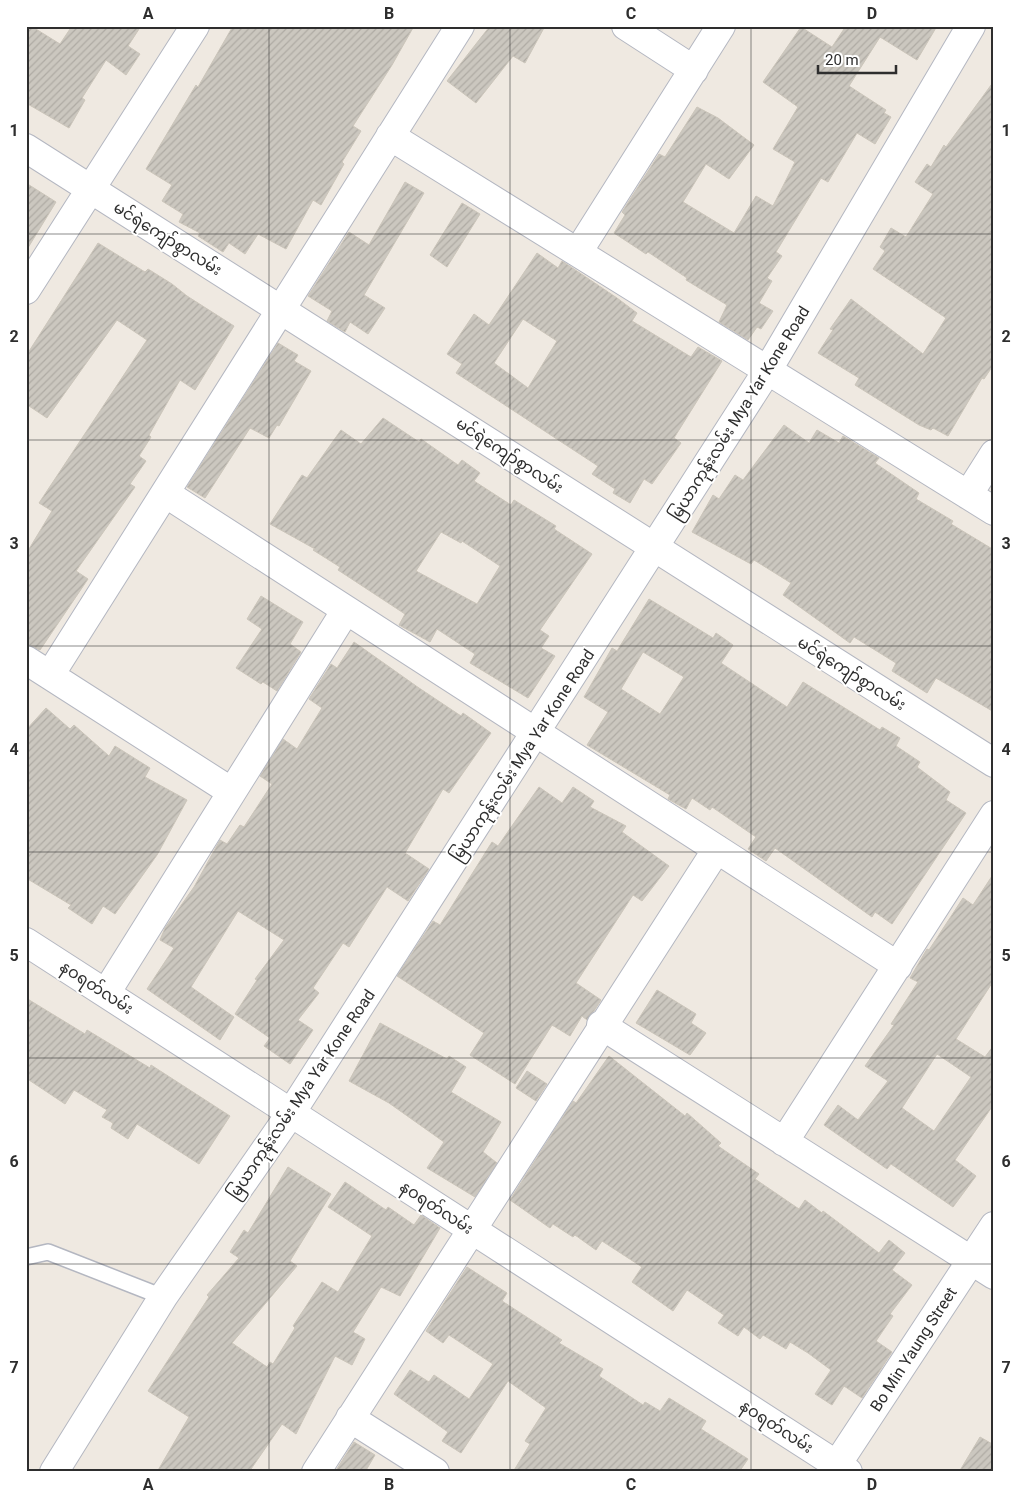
<svg xmlns="http://www.w3.org/2000/svg" width="1020" height="1498" font-family="Roboto,'Noto Sans Myanmar',sans-serif">
  <style>
    .building { fill: url(#building-hatch); stroke: #cbc5ba; fill-rule: evenodd }
    .lines { fill: none; stroke-linecap: round; stroke-linejoin: round }
    .service-casing { stroke: #b4b7c1; stroke-width: 18 }
    .minor-casing { stroke: #b4b7c1; stroke-width: 30 }
    .service { stroke: #fff; stroke-width: 15 }
    .minor { stroke: #fff; stroke-width: 28 }
    .grid { fill: none; stroke: #2e2e2e; stroke-width: 1; stroke-opacity: 0.55 }
    .labels { text-anchor: middle; stroke-width: 4; stroke-linejoin: round; paint-order: stroke }
    .street-label { font-size: 16px; fill: #2e2e2e; stroke: #fff }
    .neatline { fill: none; stroke: #2e2e2e; stroke-width: 2 }
    .grid-label { font-size: 16px; text-anchor: middle; font-weight: bold; fill: #2e2e2e }
  </style>
  <defs>
    <pattern id="building-hatch" width="6" height="6" patternUnits="userSpaceOnUse" patternTransform="scale(1.25)"><rect width="6" height="6" fill="#cbc7bf"/><path d="M-1 1l2-2M0 6l6-6M5 7l2-2" fill="none" stroke="#afaba4"/></pattern>
  </defs>
  <rect width="100%" height="100%" fill="#efe9e1"/>
  <path class="building" d="M26,26h5l29,18 12,-18h69l-13,20 12,8 -14,21 -20,-15 -24,38 3,2 -16,28 -43,-25z
    M233,26h181l-22,39 -39,61 8,5 -19,31 2,2 -23,41 -8,-5 -27,49 -28,-15 -13,20 -16,-11 -6,9 -25,-16 2,-3 -21,-11 4,-8 -21,-13 10,-16 -26,-16 50,-84 2,2z
    M490,26h55l-20,37 -12,-7 -37,47 -29,-22z
    M846,26h91l-20,34 -37,-23 -31,49 37,24 -2,3 7,4 -16,27 -18,-11 -29,49 -7,-4 -45,74 6,4 -15,22 5,3 -13,22 14,8 -12,18 -4,-2 -9,13 -29,-18 8,-17 -41,-25 1,-2 -39,-26 -2,2 -32,-21 11,-18 -3,-3 37,-58 6,3 32,-50 21,11 36,27 -25,34 -23,-15 -23,38 51,31 22,-37 17,10 22,-44 -22,-13 25,-42 -35,-25 38,-55 31,20z
    M994,81v283l-10,15 -2,-1 -34,58 -15,-8 -2,2 -12,-5 -64,-40 4,-7 -41,-25 15,-23 -3,-1 21,-30 72,55 23,-36 -73,-49 12,-18 -5,-4 11,-19 15,9 27,-43 -18,-12 12,-18 4,3 13,-22 2,2z
    M405,182l19,11 -60,102 21,13 -17,26 -18,-12 -5,10 -18,-11 5,-10 -24,-15 41,-64 20,13z
    M26,183l30,19 -30,49z
    M462,203l18,11 -33,53 -17,-12z
    M98,243l47,29 3,-3 24,15 15,12 47,30 -39,64 -15,-10 -31,55 2,2 -12,19 7,5 -16,23 5,3 -59,84 12,8 -48,71 -14,-6v-90l26,-43 -13,-8 108,-163 -30,-20 -70,98 -21,-14v-48z
    M537,253l21,15 4,-7 55,37 20,15 -5,8 59,36 7,-10 24,14 -48,77 7,5 -29,41 -8,-5 -14,24 -17,-10 2,-4 -23,-15 6,-8 -142,-93 6,-9 -15,-10 27,-40 15,11zM523,319l34,22 -29,47 -34,-25z
    M278,343l20,12 -4,6 17,10 -32,55 -2,-1 -8,13 -19,-10 -45,70 -18,-11z
    M383,418l36,24 2,-3 37,26 4,-5 18,13 -6,8 37,24 3,-5 42,26 -2,3 38,25 -52,76 9,6 -8,12 14,8 -27,42 -58,-35 5,-9 -38,-25 -7,13 -31,-17 6,-11 -67,-44 2,-3 -27,-17 2,-1 -45,-25 32,-49 5,3 34,-48 20,14zM441,532l20,11 1,-2 38,25 -23,38 -61,-33z
    M784,425l25,18 8,-13 22,13 4,-7 36,22 -4,5 44,30 -3,6 37,22 -2,3 43,26v162l-58,-34 -9,15 -35,-22 4,-8 -42,-26 -4,6 -67,-48 8,-12 -37,-23 -3,4 -59,-32 21,-37 6,4 16,-24 8,5z
    M261,596l42,26 -13,22 11,8 -24,39 -14,-9 -2,2 -25,-16 26,-39 -15,-10z
    M649,599l64,39 3,-5 17,12 -12,18 66,44 16,-25 77,48 2,-3 18,11 -4,8 24,16 -3,5 33,25 -4,8 20,13 -74,111 -17,-12 -3,5 -97,-69 -9,13 -18,-12 8,-12 -44,-30 -2,3 -18,-12 -6,11 -18,-10 2,-4 -83,-50 21,-33 -24,-15 28,-49 5,3zM643,652l41,25 -24,37 -39,-25z
    M354,642l65,46 42,28 2,-3 28,20 -42,60 -6,-4 -38,64 24,16 -21,32 -21,-14 -38,60 -6,-4 -30,45 6,5 -21,27 15,10 -23,34 -26,-18 6,-8 -35,-24 22,-34 -2,-1 29,-39 -46,-29 -47,76 43,30 -14,23 -73,-51 27,-41 -14,-8 5,-12 29,-41 26,-47 7,4 13,-19 4,2 28,-43 -12,-8 23,-37 14,10 25,-41 -13,-9 22,-35 6,4z
    M46,708l24,21 4,-4 35,31 6,-10 35,22 -5,9 42,23 -30,55 -42,59 -12,-8 -11,18 -24,-16 3,-3 -45,-27v-148z
    M539,787l23,16 11,-16 21,14 -4,6 36,19 -4,6 47,34 -27,35 -9,-6 -57,88 25,17 -7,11 -7,9 -5,-4 -12,20 -18,-11 -37,59 -45,-29 14,-22 -87,-57 36,-55 7,4 52,-83 6,4z
    M994,873v107l-38,59 29,18 9,-12v59l-39,56 21,16 -23,31 -62,-43 -4,5 -63,-44 14,-20 20,15 30,-39 -23,-15 29,-41 -3,-1 27,-42 -8,-4 17,-29 2,1 34,-52 10,7zM937,1054l34,23 -37,54 -32,-23z
    M657,990l39,24 -5,9 15,10 -16,22 -54,-32z
    M26,998l59,36 2,-4 63,38 1,-3 79,51 -31,48 -62,-40 -9,15 -17,-11 2,-5 -11,-6 5,-7 -33,-20 -9,14 -39,-26z
    M380,1023l67,36 2,-3 17,11 -15,25 50,30 -18,30 14,11 -22,34 -48,-29 17,-26 -55,-39 -40,-22z
    M609,1056l76,60 2,-3 34,30 -3,3 41,28 -4,5 44,30 6,-9 17,13 1,-2 56,42 10,-13 16,13 -13,17 20,15 -22,29 3,2 -17,25 16,11 -30,46 -18,-12 -12,19 -17,-11 16,-24 -23,-17 -18,-11 -4,7 -23,-14 -3,4 -16,-12 -6,9 -20,-13 6,-8 -37,-25 -14,21 -41,-29 10,-15 -40,-26 -6,9 -21,-15 -2,2 -20,-13 -3,4 -40,-28 63,-99 3,2z
    M527,1071l20,13 -11,17 -20,-13z
    M288,1167l43,27 -41,67 7,5 -65,77 35,24 3,-5 3,2 22,-36 -2,-2 29,-44 16,10 34,-56 -44,-29 17,-25 41,28 2,-3 26,18 7,-10 19,13 -40,68 -19,-9 -28,45 12,7 -13,26 -17,-9 -39,78 -14,-10 -33,48h-92l32,-55 -41,-26 61,-94 -2,-2 32,-37 -9,-6 14,-22 4,3z
    M467,1267l40,26 -5,8 60,39 -3,3 44,26 -4,7 44,29 2,-3 15,9 9,-13 37,23 -5,8 47,30 -9,13h-226l17,-28 -5,-3 21,-33 -38,-27 -47,72 -19,-12 6,-9 -54,-38 16,-24 19,12 5,-7 35,24 24,-35 -44,-29 -6,8 -17,-12z
    M980,1437l14,8v27h-35z
    M354,1442l21,13 -10,17h-30z"/>
  <g class="lines">
    <g class="service-casing">
      <path id="service" d="M26,1257l22,-5 115,45"/>
    </g>
    <g class="minor-casing">
      <path id="minor" d="M626,26l68,44
        M390,136l604,375
        M26,148l968,615
        M578,252l143,-226
        M26,290l169,-264
        M165,493l733,473
        M968,495l26,-41
        M26,660l206,132
        M50,675l410,-649
        M26,942l822,530
        M106,993l240,-383
        M601,1025l393,250
        M784,1142l210,-327
        M350,1418l85,54
        M54,1472l109,-175 128,-184 476,-742 204,-345
        M316,1472l401,-623
        M832,1472l162,-246"/>
    </g>
    <use href="#service" class="service"/>
    <use href="#minor" class="minor"/>
  </g>
  <path class="grid" d="M269,26v1446M510,26v1446M751,26v1446M26,234h968M26,440h968M26,646h968M26,852h968M26,1058h968M26,1264h968"/>
  <g class="labels">
    <g class="street-label">
      <text transform="translate(168 238) rotate(32)" y="6">မင်ရဲကျော်စွာလမ်း</text>
      <text transform="translate(739 413) rotate(-58)" y="6">မြယာကုန်းလမ်း Mya Yar Kone Road</text>
      <text transform="translate(510 455) rotate(33)" y="6">မင်ရဲကျော်စွာလမ်း</text>
      <text transform="translate(852 673) rotate(32)" y="6">မင်ရဲကျော်စွာလမ်း</text>
      <text transform="translate(522 755) rotate(-57)" y="6">မြယာကုန်းလမ်း Mya Yar Kone Road</text>
      <text transform="translate(97 987) rotate(33)" y="6">နဝရတ်လမ်း</text>
      <text transform="translate(301 1094) rotate(-56)" y="6">မြယာကုန်းလမ်း Mya Yar Kone Road</text>
      <text transform="translate(437 1207) rotate(33)" y="6">နဝရတ်လမ်း</text>
      <text transform="translate(913 1349) rotate(-57)" y="6">Bo Min Yaung Street</text>
      <text transform="translate(777 1426) rotate(33)" y="6">နဝရတ်လမ်း</text>
    </g>
  </g>
  <rect width="1020" height="1498" fill="none" stroke="#ffffff" stroke-width="55"/>
  <path d="M818 65v8h78v-8" fill="none" stroke="#2e2e2e" stroke-width="2.5"/>
  <text x="825" y="65" font-size="15" fill="#2e2e2e" stroke="#ffffff" stroke-width="4" paint-order="stroke">20 m</text>
  <rect x="28" y="28" width="964" height="1442" class="neatline"/>
  <g class="grid-label">
    <text x="148" y="19">A</text>
    <text x="389" y="19">B</text>
    <text x="631" y="19">C</text>
    <text x="872" y="19">D</text>
    <text x="14" y="136">1</text>
    <text x="1006" y="136">1</text>
    <text x="14" y="342">2</text>
    <text x="1006" y="342">2</text>
    <text x="14" y="549">3</text>
    <text x="1006" y="549">3</text>
    <text x="14" y="755">4</text>
    <text x="1006" y="755">4</text>
    <text x="14" y="961">5</text>
    <text x="1006" y="961">5</text>
    <text x="14" y="1167">6</text>
    <text x="1006" y="1167">6</text>
    <text x="14" y="1373">7</text>
    <text x="1006" y="1373">7</text>
    <text x="148" y="1490">A</text>
    <text x="389" y="1490">B</text>
    <text x="631" y="1490">C</text>
    <text x="872" y="1490">D</text>
  </g>
</svg>
